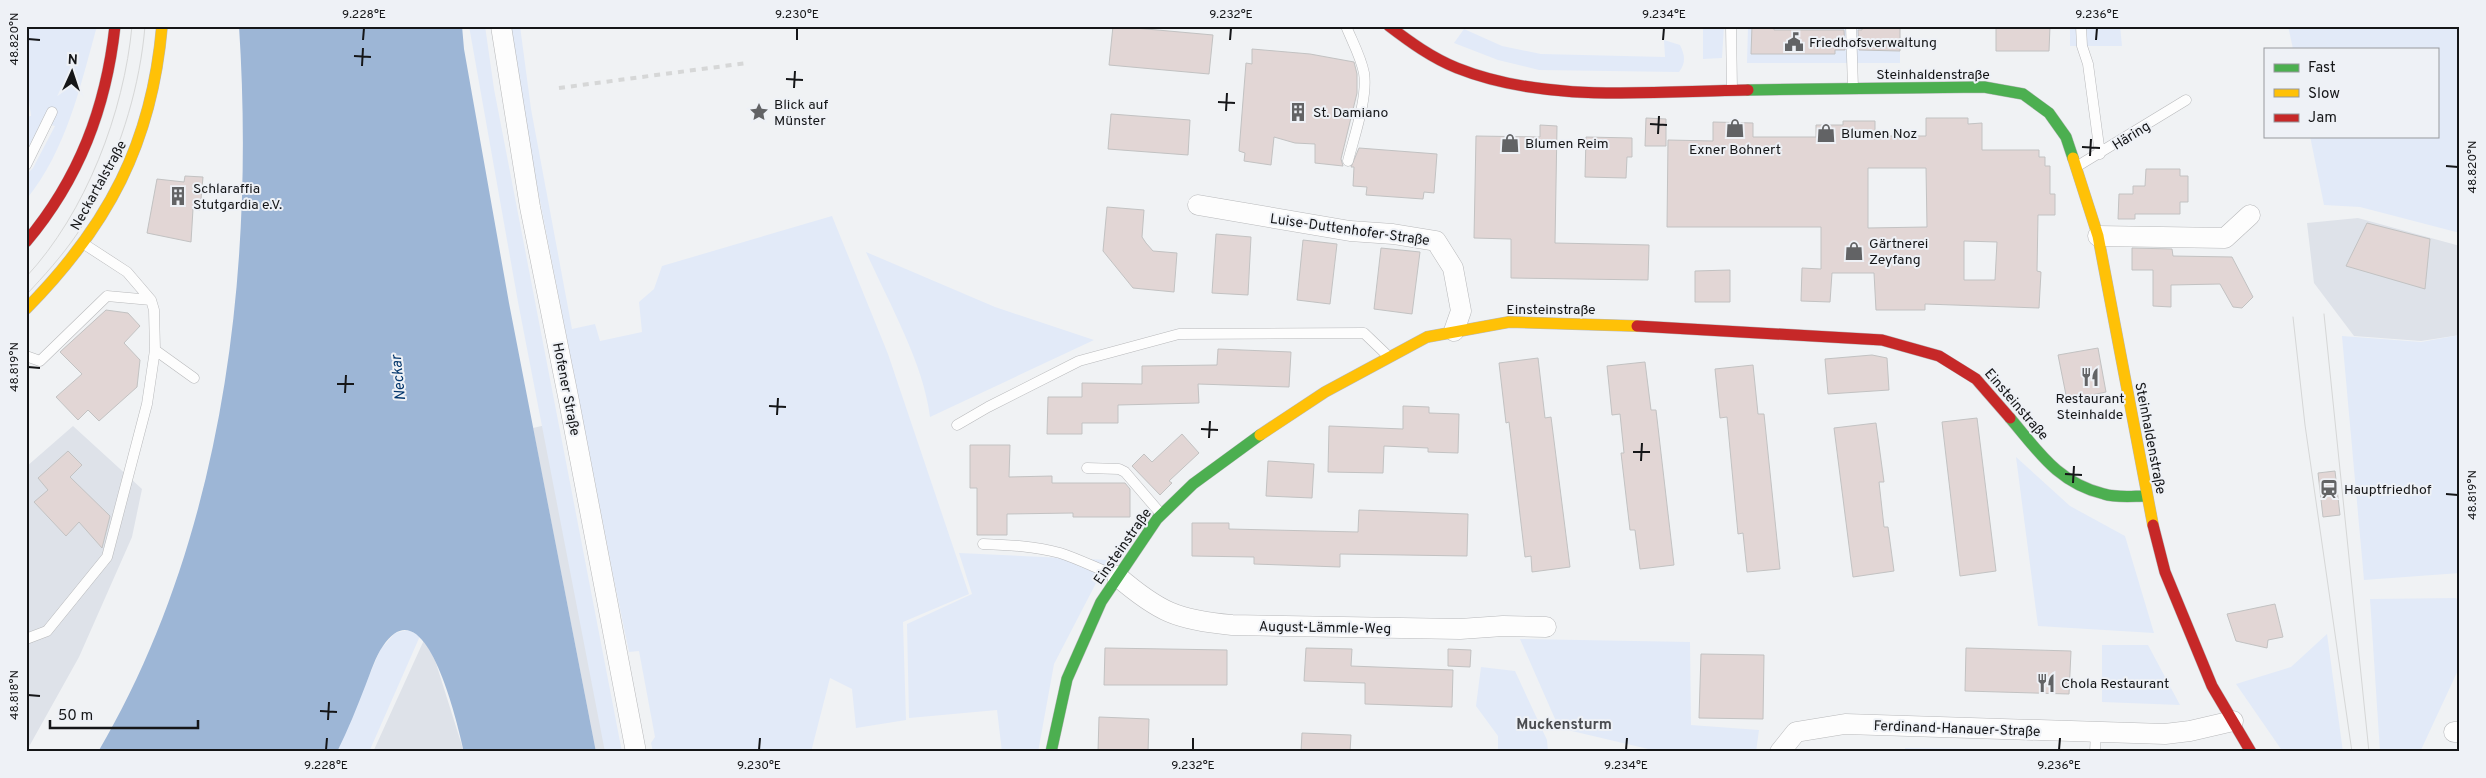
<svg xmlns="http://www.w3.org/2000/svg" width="2486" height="778" font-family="Overpass,sans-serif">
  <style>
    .built { fill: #dee2e9 }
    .green { fill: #e2eaf8 }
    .water { fill: #9db6d6 }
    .building { fill: #e2d6d5; stroke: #c2c2c2; fill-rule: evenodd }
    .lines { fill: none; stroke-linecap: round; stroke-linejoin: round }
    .lane-casing { stroke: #b8b9bb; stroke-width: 11 }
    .street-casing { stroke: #b8b9bb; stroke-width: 21 }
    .fast-casing { stroke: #b8b9bb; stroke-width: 12 }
    .slow-casing { stroke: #b8b9bb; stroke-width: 12 }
    .jam-casing { stroke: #b8b9bb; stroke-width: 12 }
    .lane { stroke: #fdfdfd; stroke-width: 10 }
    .street { stroke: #fdfdfd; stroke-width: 20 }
    .fast { stroke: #4caf50; stroke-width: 11 }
    .slow { stroke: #ffc107; stroke-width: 11 }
    .jam { stroke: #c62828; stroke-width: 11 }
    .tram { stroke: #d6d7d7; stroke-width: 1 }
    .rail { stroke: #d6d7d7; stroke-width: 4; stroke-dasharray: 6 6; stroke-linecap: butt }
    .ticks { fill: none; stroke: #151618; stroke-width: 2 }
    .labels { text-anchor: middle; stroke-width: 4; stroke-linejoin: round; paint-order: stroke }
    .poi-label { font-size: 14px; fill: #151618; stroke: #eef1f6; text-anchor: start }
    .street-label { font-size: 14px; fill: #151618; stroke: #eef1f6 }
    .water-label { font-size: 15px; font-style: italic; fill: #03366c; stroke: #eef1f6 }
    .neighbourhood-label { font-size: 15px; font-weight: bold; fill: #4a4c50; stroke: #eef1f6 }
    .neatline { fill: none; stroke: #151618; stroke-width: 2 }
    .ticks-label { font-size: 12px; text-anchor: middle; fill: #151618 }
  </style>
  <rect width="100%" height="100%" fill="#f0f2f4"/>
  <path class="built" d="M2358,218l102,28v89l-39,6 -67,-5 -40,-53 -7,-60z
    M550,424l61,328h-15l-63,-324z
    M73,426l69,63 -10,48 -53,120 -53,95v-285z
    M424,640l11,20 29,92h-91z"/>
  <path class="green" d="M26,26h71c-17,61 -30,123 -71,174v-25l7,-7 22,-42 -12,-3 -17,32v-38l5,-1 -5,-39z
    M469,26h16l9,63 128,663h-17l-87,-450z
    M511,26h9l11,83 41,220 23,-5 5,17 42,-9 -3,-30 15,-13 8,-23 170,-50 56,138 81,240 -66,28 3,98 -50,8 -4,-39 -22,-11 -19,74h-158l-2,-9 4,-6 -16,-86 -10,1 -16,-77 -94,-482z
    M1703,26h21l-2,32 -19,1z
    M1748,26h152v37h-153z
    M2070,26h50l2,20h-52z
    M2288,26h172v207l-100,-26 -36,-2 -14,-69h127v-87h-144z
    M1464,29l38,17 39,8 124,3 -1,-17 16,5c5,10 6,18 -1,27l-140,-2 -41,-10 -44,-17z
    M866,252l129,55 99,33 -164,77c-6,-53 -42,-116 -64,-165z
    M2460,335v238l-96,7 -22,-244 79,6z
    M2016,457l54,49 55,30 29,97 -116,-7z
    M959,553l149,7 -54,104 -16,88h-36l-5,-42 -88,8 -2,-94 65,-30z
    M2456,598l4,6v62l-40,86h-40l-10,-153z
    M408,630l12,6 -51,116h-32l43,-102 15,-17z
    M2327,634l16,118h-60l-47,-68 55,-17z
    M1520,639l170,3 1,83 68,5 -3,22h-95l-102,-24z
    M2102,645h46l32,60 -78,-3z
    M1481,667l34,4 32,69 1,12h-50v-16l-22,-30z
    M1905,748l171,2 -171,2z"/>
  <path class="water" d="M239,26h223l2,23 45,254 87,449h-132c-6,-26 -38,-169 -81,-106 -8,11 -12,26 -17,38 -9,23 -18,46 -29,68h-239c126,-214 157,-482 141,-726z"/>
  <path class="building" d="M1113,26l100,9 -4,39 -100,-9z
    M1752,26h22v4h70l1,20h-10v4h-84z
    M1862,26h38v25l-41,-1 -1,-20h4z
    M1996,26h54l-1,25h-53z
    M1252,49l58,5 44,8 3,12v19l-16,66 2,7 -28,-3v-19l-20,-1 -21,-6 -3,28 -27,-4 1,-8 -6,-2 7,-88 6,1z
    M1111,114l79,6 -2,35 -80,-6z
    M1646,118l20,1v27h-21z
    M1926,118h42v6l14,-1v27h57v7h6v9h5v28h5v21h-17l-1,56 4,1 -2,36 -114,-4v6h-49l-2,-37h-42l-2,29 -29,-1 1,-33 19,1v-42h-154l1,-87 45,1v-19l40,1v14h63v-12h27v-4h32v15h51zM1868,168h58l1,59 -59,1zM1964,241l33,1 -2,38h-31z
    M1540,125l17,1 -2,117 94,2 -1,35 -137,-2v-39l-37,-1 2,-102 64,1z
    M1586,137l46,1v19h-5l-1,21 -41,-1z
    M1359,148l78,6 -3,39 -10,-1 -1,7 -57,-4 1,-8 -14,-1 1,-19h-3z
    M2146,169h34v7h8v26h-8v12h-45v5h-17l1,-25h14v-8h12z
    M185,176l18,1 -3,33 -7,-1 -2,33 -44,-9 10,-54 27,3z
    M1107,207l37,3 -2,27 4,6 7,8 24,2 -3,39 -41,-4 -30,-37z
    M2367,223l63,16 -5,50 -79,-23z
    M1216,234l35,3 -3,58 -36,-2z
    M1303,240l34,4 -7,60 -33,-4z
    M1381,248l39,4 -8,62 -38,-5z
    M2132,248l40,1 1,7 59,1 21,40 -11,11 -9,-1 -13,-23 -49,1v22l-18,-1v-36h-21z
    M1730,270v32h-35v-31z
    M106,310l22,3 12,13 -16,17 16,17 -3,27 -38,34 -11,-11 -10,10 -22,-23 26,-23 -22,-22z
    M2098,348l8,44 -39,8 -9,-45z
    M1218,349l73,3 -2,35 -91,-3 1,19 -81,2v18h-36v11h-35l1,-37h34v-14l60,1v-18l75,-1z
    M1872,355l15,3 2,32 -61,4 -3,-35z
    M1538,358l7,60 6,-1 19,150 -38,5 -1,-16 -6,1 -16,-135 -3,1 -7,-60z
    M1645,362l6,48h5l18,155 -34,4 -5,-39h-5l-9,-77h3l-4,-39 -8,1 -5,-49z
    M1753,365l5,49h6l16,155 -33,3 -4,-39 -5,1 -11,-117 -7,1 -5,-49z
    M1403,406l26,1v6l30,1 -1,39 -30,-1v-4l-44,-2 -1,27 -55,-1 1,-46 74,3z
    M1977,418l19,153 -36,5 -18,-154z
    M1876,423l8,59h-5l5,45h4l6,44 -41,6 -19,-149z
    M1182,434l17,19 -30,28 3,2 -12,12 -28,-29 12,-12 8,8z
    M970,445h40l-1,32 43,-1v7h73l5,6v28h-57v-4l-66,1v21h-30v-47h-7z
    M68,451l14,14 -12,12 40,39 -8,32 -23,-26 -13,14 -32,-34 14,-12 -10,-12z
    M1268,461l46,3 -2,34 -46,-2z
    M2335,471l5,44 -17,2 -5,-44z
    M1359,510l109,4 -1,42 -127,-2v13l-86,-3v-7l-62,-1v-33h37v6l129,3z
    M2275,604l8,33 -15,3 -1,8 -31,-7 -9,-27z
    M1105,648l122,2v35h-123z
    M1306,648l46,1 -1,17 102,4 -1,37 -87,-3v-21l-61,-2z
    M1966,648l105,3 -2,43 -104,-3z
    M1448,649l23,1 -1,17 -22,-1z
    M1701,654l63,1 -1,64 -64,-1z
    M1099,717l50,2 -1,33h-50z
    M1302,733l49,2 -1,17h-49z"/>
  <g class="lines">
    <g class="lane-casing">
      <path id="lane" d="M1346,26c6,15 15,31 18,47 4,24 -10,64 -16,88
        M1731,26l1,64
        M1851,26l2,62
        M2081,26l1,20 6,18 12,90
        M26,165l26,-53
        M2076,167l110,-67
        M155,350l39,28
        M26,356l14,5 67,-65 44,4
        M957,425l31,-18 91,-46 100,-27 185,-1 24,23
        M1087,468l32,1 6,3 36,42
        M983,544c26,1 51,2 77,9 19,6 38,16 57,23
        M26,639l21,-8 60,-74 40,-153 8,-54 -1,-40 -3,-10 -24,-28 -43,-28
        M2095,752l1,-20"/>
    </g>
    <g class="street-casing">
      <path id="street" d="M501,26l29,181 39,194 67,351
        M1198,205l152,26 43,3 43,7 17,27 8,43 -7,20
        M2098,236l127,2 25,-23
        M1117,576c42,36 60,44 115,49l228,4 43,-3 43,1
        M2454,732h6
        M1780,752l16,-20 49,-8 320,10 25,-3 43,-10"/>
    </g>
    <g class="fast-casing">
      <path id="fast" d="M1748,90l236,-3 39,7 26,19 17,24 7,21
        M2010,418c28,33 48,65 94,76 12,4 29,2 42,2
        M1051,752l16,-73 34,-77 56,-83 36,-35 67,-49"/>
    </g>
    <g class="slow-casing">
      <path id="slow" d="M2073,158l25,78 55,289
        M26,309c82,-83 126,-166 136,-283
        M1260,435l65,-43 102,-55 82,-15 128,4"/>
    </g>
    <g class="jam-casing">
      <path id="jam" d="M1389,26c21,16 43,32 68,42 90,36 197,23 291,22
        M26,242c53,-63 80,-134 89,-216
        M1637,326l245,14 57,16 37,23 34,39
        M2153,525l12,47 47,114 39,66"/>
    </g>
    <use href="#lane" class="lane"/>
    <use href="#street" class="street"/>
    <use href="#fast" class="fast"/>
    <use href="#slow" class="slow"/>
    <use href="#jam" class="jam"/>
    <path class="tram" d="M26,277c60,-64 98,-165 106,-251
      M26,295c18,-19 36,-39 51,-61 8,-11 13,-25 19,-37 26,-54 44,-111 49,-171
      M2324,314l45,438
      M2293,317l12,108 47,327"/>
    <path class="rail" d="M559,88l188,-25"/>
  </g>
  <path class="ticks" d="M28,39l12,1M363,40l1,-12M797,40v-12M1230,40l1,-12M1663,40l1,-12M2096,40l1,-12M354,56l17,1M362,66l1,-18M786,79l17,1M794,88l1,-17M1218,102l17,1M1226,111l1,-18M1650,124l17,1M1658,134l1,-18M2082,147l18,1M2090,156l1,-17M2446,166l12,1M28,367l12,1M337,384h17M345,393l1,-18M769,406l17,1M777,415l1,-17M1201,429l17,1M1209,438l1,-17M1633,452h17M1641,461l1,-18M2065,474l17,1M2073,483l1,-17M2446,494l12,1M28,695l12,1M320,711l17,1M328,720l1,-18M326,750l1,-12M759,750l1,-12M1193,750v-12M1626,750l1,-12M2059,750l1,-12"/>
  <defs>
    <g id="civic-bare" transform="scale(1.5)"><path d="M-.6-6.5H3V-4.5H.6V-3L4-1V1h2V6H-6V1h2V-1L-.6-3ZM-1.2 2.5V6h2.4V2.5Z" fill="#626365" stroke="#eef1f6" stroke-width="2.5" paint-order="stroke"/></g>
    <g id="sight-bare" transform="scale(1.5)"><path d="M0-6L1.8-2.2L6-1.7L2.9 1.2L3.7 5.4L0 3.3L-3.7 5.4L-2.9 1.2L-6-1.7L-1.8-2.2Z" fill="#626365" stroke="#eef1f6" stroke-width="2.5" paint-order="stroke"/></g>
    <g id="building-bare" transform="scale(1.5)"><path d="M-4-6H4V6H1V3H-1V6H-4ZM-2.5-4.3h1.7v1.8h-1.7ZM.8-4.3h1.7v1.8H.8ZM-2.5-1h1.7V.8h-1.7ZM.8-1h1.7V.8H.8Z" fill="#626365" stroke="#eef1f6" stroke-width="2.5" paint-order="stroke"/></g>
    <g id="shop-bare" transform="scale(1.5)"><path d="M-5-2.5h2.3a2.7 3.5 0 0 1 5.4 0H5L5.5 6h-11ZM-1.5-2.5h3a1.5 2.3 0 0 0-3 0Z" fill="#626365" stroke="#eef1f6" stroke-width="2.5" paint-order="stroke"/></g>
    <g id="restaurant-bare" transform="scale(1.5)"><path d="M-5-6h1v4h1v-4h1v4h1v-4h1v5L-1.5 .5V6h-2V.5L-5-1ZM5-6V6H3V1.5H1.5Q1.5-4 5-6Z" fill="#626365" stroke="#eef1f6" stroke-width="2.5" paint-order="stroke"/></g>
    <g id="station-bare" transform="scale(1.5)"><path d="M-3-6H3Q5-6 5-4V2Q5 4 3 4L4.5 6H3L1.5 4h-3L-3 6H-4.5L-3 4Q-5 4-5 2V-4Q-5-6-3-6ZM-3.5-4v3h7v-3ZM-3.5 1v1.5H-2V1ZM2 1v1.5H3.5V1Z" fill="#626365" stroke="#eef1f6" stroke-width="2.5" paint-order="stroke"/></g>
  </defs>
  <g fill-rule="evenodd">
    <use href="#civic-bare" x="1794" y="42"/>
    <use href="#sight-bare" x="759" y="112"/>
    <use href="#building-bare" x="1298" y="112"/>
    <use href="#shop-bare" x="1735" y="128"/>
    <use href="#shop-bare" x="1826" y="133"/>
    <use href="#shop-bare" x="1510" y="143"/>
    <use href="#building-bare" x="178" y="196"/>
    <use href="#shop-bare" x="1854" y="251"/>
    <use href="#restaurant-bare" x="2090" y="377"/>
    <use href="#station-bare" x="2329" y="489"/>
    <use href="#restaurant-bare" x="2046" y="683"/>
  </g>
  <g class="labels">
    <g class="poi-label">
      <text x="1809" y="47">Friedhofsverwaltung</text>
      <text x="774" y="109">Blick auf<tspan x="774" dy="16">Münster</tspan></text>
      <text x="1313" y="117">St. Damiano</text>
      <text x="1841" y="138">Blumen Noz</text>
      <text x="1525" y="148">Blumen Reim</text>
      <text x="1735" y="154" text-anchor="middle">Exner Bohnert</text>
      <text x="193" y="193">Schlaraffia<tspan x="193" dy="16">Stutgardia e.V.</tspan></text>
      <text x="1869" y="248">Gärtnerei<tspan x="1869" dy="16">Zeyfang</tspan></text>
      <text x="2090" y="403" text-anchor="middle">Restaurant<tspan x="2090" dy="16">Steinhalde</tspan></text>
      <text x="2344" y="494">Hauptfriedhof</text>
      <text x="2061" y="688">Chola Restaurant</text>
    </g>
    <g class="street-label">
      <text x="1933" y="79">Steinhaldenstraße</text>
      <text transform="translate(2131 135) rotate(-32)" y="5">Häring</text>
      <text transform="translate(98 185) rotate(-61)" y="5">Neckartalstraße</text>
      <text transform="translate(1350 229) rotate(8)" y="5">Luise-Duttenhofer-Straße</text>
      <text x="1551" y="314">Einsteinstraße</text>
      <text transform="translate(567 389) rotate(79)" y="5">Hofener Straße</text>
      <text transform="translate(2017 404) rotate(49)" y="5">Einsteinstraße</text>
      <text transform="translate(2151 438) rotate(79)" y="5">Steinhaldenstraße</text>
      <text transform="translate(1122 546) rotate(-55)" y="5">Einsteinstraße</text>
      <text transform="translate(1325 627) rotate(1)" y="5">August-Lämmle-Weg</text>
      <text transform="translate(1957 728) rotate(2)" y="5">Ferdinand-Hanauer-Straße</text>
    </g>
    <g class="water-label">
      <text transform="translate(398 378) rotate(-96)" y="5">Neckar</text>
    </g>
    <g class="neighbourhood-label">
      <text x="1564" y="729">Muckensturm</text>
    </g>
  </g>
  <rect width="2486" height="778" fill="none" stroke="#eef1f6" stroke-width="55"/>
  <rect x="2264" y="48" width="175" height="90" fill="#eef1f6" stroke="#97999d"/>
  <rect x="2274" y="64" width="25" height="8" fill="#4caf50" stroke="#97999d"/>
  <text x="2308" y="72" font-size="15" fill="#151618">Fast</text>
  <rect x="2274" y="89" width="25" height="8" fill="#ffc107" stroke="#97999d"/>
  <text x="2308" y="98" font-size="15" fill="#151618">Slow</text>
  <rect x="2274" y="114" width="25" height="8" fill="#c62828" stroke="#97999d"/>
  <text x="2308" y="122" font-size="15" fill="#151618">Jam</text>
  <g transform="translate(72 72) rotate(3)" stroke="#eef1f6" stroke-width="4" paint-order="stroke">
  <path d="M0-4L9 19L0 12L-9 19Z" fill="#151618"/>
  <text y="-8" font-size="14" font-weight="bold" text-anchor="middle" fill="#151618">N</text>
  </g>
  <path d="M50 720v8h148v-8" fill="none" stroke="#151618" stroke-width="2.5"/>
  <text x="58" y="720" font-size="15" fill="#151618" stroke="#eef1f6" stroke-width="4" paint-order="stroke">50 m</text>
  <rect x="28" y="28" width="2430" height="722" class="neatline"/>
  <g class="ticks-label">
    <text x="364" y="18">9.228°E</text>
    <text x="797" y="18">9.230°E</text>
    <text x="1231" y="18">9.232°E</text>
    <text x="1664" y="18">9.234°E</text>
    <text x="2097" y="18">9.236°E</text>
    <text transform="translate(14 39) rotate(-90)" y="4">48.820°N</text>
    <text transform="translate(2472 167) rotate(-90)" y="4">48.820°N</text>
    <text transform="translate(14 367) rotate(-90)" y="4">48.819°N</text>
    <text transform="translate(2472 495) rotate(-90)" y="4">48.819°N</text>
    <text transform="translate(14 695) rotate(-90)" y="4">48.818°N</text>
    <text x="326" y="769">9.228°E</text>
    <text x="759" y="769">9.230°E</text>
    <text x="1193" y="769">9.232°E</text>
    <text x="1626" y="769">9.234°E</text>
    <text x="2059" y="769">9.236°E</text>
  </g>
</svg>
